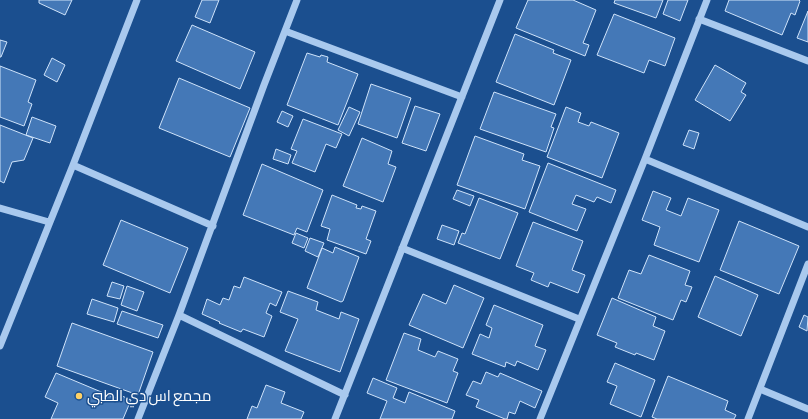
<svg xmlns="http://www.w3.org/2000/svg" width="808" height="419" font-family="'Sofia Sans Condensed',Cairo,sans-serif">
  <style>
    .building { fill: #4478b7; stroke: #cfe3fa }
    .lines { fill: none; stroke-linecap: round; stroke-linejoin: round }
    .minor { stroke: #a9c9ee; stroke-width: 7 }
    .poi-dot { fill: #ffd166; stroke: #1b4f8f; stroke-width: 1.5 }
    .labels { text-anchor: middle; stroke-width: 3; stroke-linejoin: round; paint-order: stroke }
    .poi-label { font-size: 15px; fill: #fff; stroke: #1b4f8f; text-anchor: start }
  </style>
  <rect width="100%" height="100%" fill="#1b4f8f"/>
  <path class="building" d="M39,0h33l-7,15 -26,-12z
    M202,0h17l-9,23 -15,-6z
    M528,0h45l23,10 -13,33 6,2 -4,11 -69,-28z
    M615,0h48l-7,18 -42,-15z
    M668,0h20l-8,21 -17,-7z
    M729,0h70l1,1 -5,14 -4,-2 -9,22 -57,-24z
    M808,11v31l-11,-4z
    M614,14l61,24 -10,28 -16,-6 -5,13 -47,-18z
    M192,25l63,27 -15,37 -64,-28z
    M515,34l39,16 -1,3 18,7 -17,45 -58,-23z
    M0,40l7,2 -6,15h-1z
    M307,53l13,4 1,-2 7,2 -1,5 31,12 -20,51 -51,-20z
    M52,58l13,7 -8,17 -13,-7z
    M715,65l31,18 -5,9 5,3 -16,26 -35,-21z
    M0,66l36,14 -8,22 4,2 -8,22 -24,-9z
    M179,78l71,30 -20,49 -71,-29z
    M371,84l40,14 -14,40 -39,-14z
    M494,92l62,22 -5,13 3,1 -8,24 -66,-23z
    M415,106l25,8 -14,37 -24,-8z
    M349,107l11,5 -11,24 -11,-6z
    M566,107l15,6 -3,9 11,4 2,-4 28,11 -17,45 -55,-21z
    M282,111l11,5 -5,11 -11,-5z
    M32,117l24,9 -6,17 -24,-8z
    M303,119l39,15 -6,14 -10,-4 -11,28 -23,-9 5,-12 -6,-2z
    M0,125l33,13 -9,22 -12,2 -8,21 -4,-2z
    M689,130l10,3 -5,16 -11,-4z
    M475,136l49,18 -2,6 18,6 -15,43 -68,-24z
    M362,138l30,13 -4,13 8,3 -13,35 -40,-16z
    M276,149l15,6 -3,9 -15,-5z
    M548,163l68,27 -5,13 -14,-6 -3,5 -18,-7 -4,9 14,5 -9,22 -48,-19z
    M262,164l61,26 -16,42 -10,-4 -3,7 -51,-20z
    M457,190l17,6 -4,10 -17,-7z
    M653,191l18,7 -5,12 15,6 7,-18 31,12 -20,52 -45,-17 6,-18 -18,-7z
    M332,195l25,10 -1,3 5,1 1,-3 14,5 -10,28 5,2 -5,13 -39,-14 3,-11 -9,-3z
    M479,198l39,15 -18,46 -42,-16 4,-10 3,1z
    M121,220l67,28 -18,45 -67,-28z
    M739,221l60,25 -20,48 -59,-24z
    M533,222l50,19 -11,29 13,5 -7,18 -28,-11 -2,5 -17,-7 3,-7 -18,-7z
    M442,225l17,6 -5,14 -17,-6z
    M296,233l12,5 -4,10 -12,-5z
    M310,238l14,5 -6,14 -13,-6z
    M335,247l24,10 -16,44 -2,1 -34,-14 15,-40 11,5z
    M649,255l41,16 -5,14 7,2 -6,15 -5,-2 -8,20 -55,-22 11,-28 12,4z
    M715,276l43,19 -17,41 -43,-19z
    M244,277l38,15 -6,14 -6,-3 -4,10 6,3 -8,21 -21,-8 -2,3 -22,-9 1,-1 -18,-8 5,-15 13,6 3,-7 6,2 5,-14 6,2z
    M112,282l12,4 -4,13 -13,-3z
    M454,285l30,13 -21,50 -54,-23 14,-31 23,10z
    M127,286l17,6 -7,19 -16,-6z
    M288,291l30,11 -2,8 23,9 2,-7 18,7 -19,53 -55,-21 13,-32 -18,-7z
    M612,298l44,19 -3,9 12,5 -11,29 -18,-7 -1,2 -20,-8 2,-4 -20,-8z
    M92,299l26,9 -4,14 -27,-8z
    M494,305l49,20 -8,21 11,4 -8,20 -21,-9 -2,5 -9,-4 -1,5 -33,-13 8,-20 9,4 3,-10 -6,-3z
    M122,311l41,14 -5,13 -41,-14z
    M804,315l4,2 -1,14 -8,-4z
    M72,323l81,29 -15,43 -81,-29z
    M404,333l17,6 -3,11 17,7 3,-6 20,8 -5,12 5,2 -11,30 -61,-23z
    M615,363l40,17 -14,37 -31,-13 7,-18 -10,-4z
    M486,372l12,5 2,-4 42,18 -7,17 -15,-7 -5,13 -6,-2 -2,7h-2l-29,-12 3,-7 -13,-5 7,-14 8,3z
    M56,373l62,26 2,-4 11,5 -8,19h-72l7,-16 -13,-6z
    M668,376l60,25 -3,9 11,5 -2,4h-77l-5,-2z
    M373,378l24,10 -4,10 12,5 4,-11 46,19 -3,8h-72l7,-18 -20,-8z
    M266,385l19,7 -4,11 23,9 -3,7h-54l5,-13 5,2z"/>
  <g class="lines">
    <path class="minor" d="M699,19l109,42
      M285,31l177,66
      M645,159l163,68
      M73,165l140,61
      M0,208l49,14
      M402,248l177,71
      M179,315l166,80
      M0,346l73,-181 64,-165
      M760,389l48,20
      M138,419l41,-104 85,-230 33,-85
      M335,419l165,-419
      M540,419l105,-260 62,-159
      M748,419l60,-155"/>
  </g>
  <circle class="poi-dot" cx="79" cy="396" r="4"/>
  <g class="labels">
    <g class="poi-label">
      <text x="87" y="401">مجمع اس دي الطبي</text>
    </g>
  </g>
</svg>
